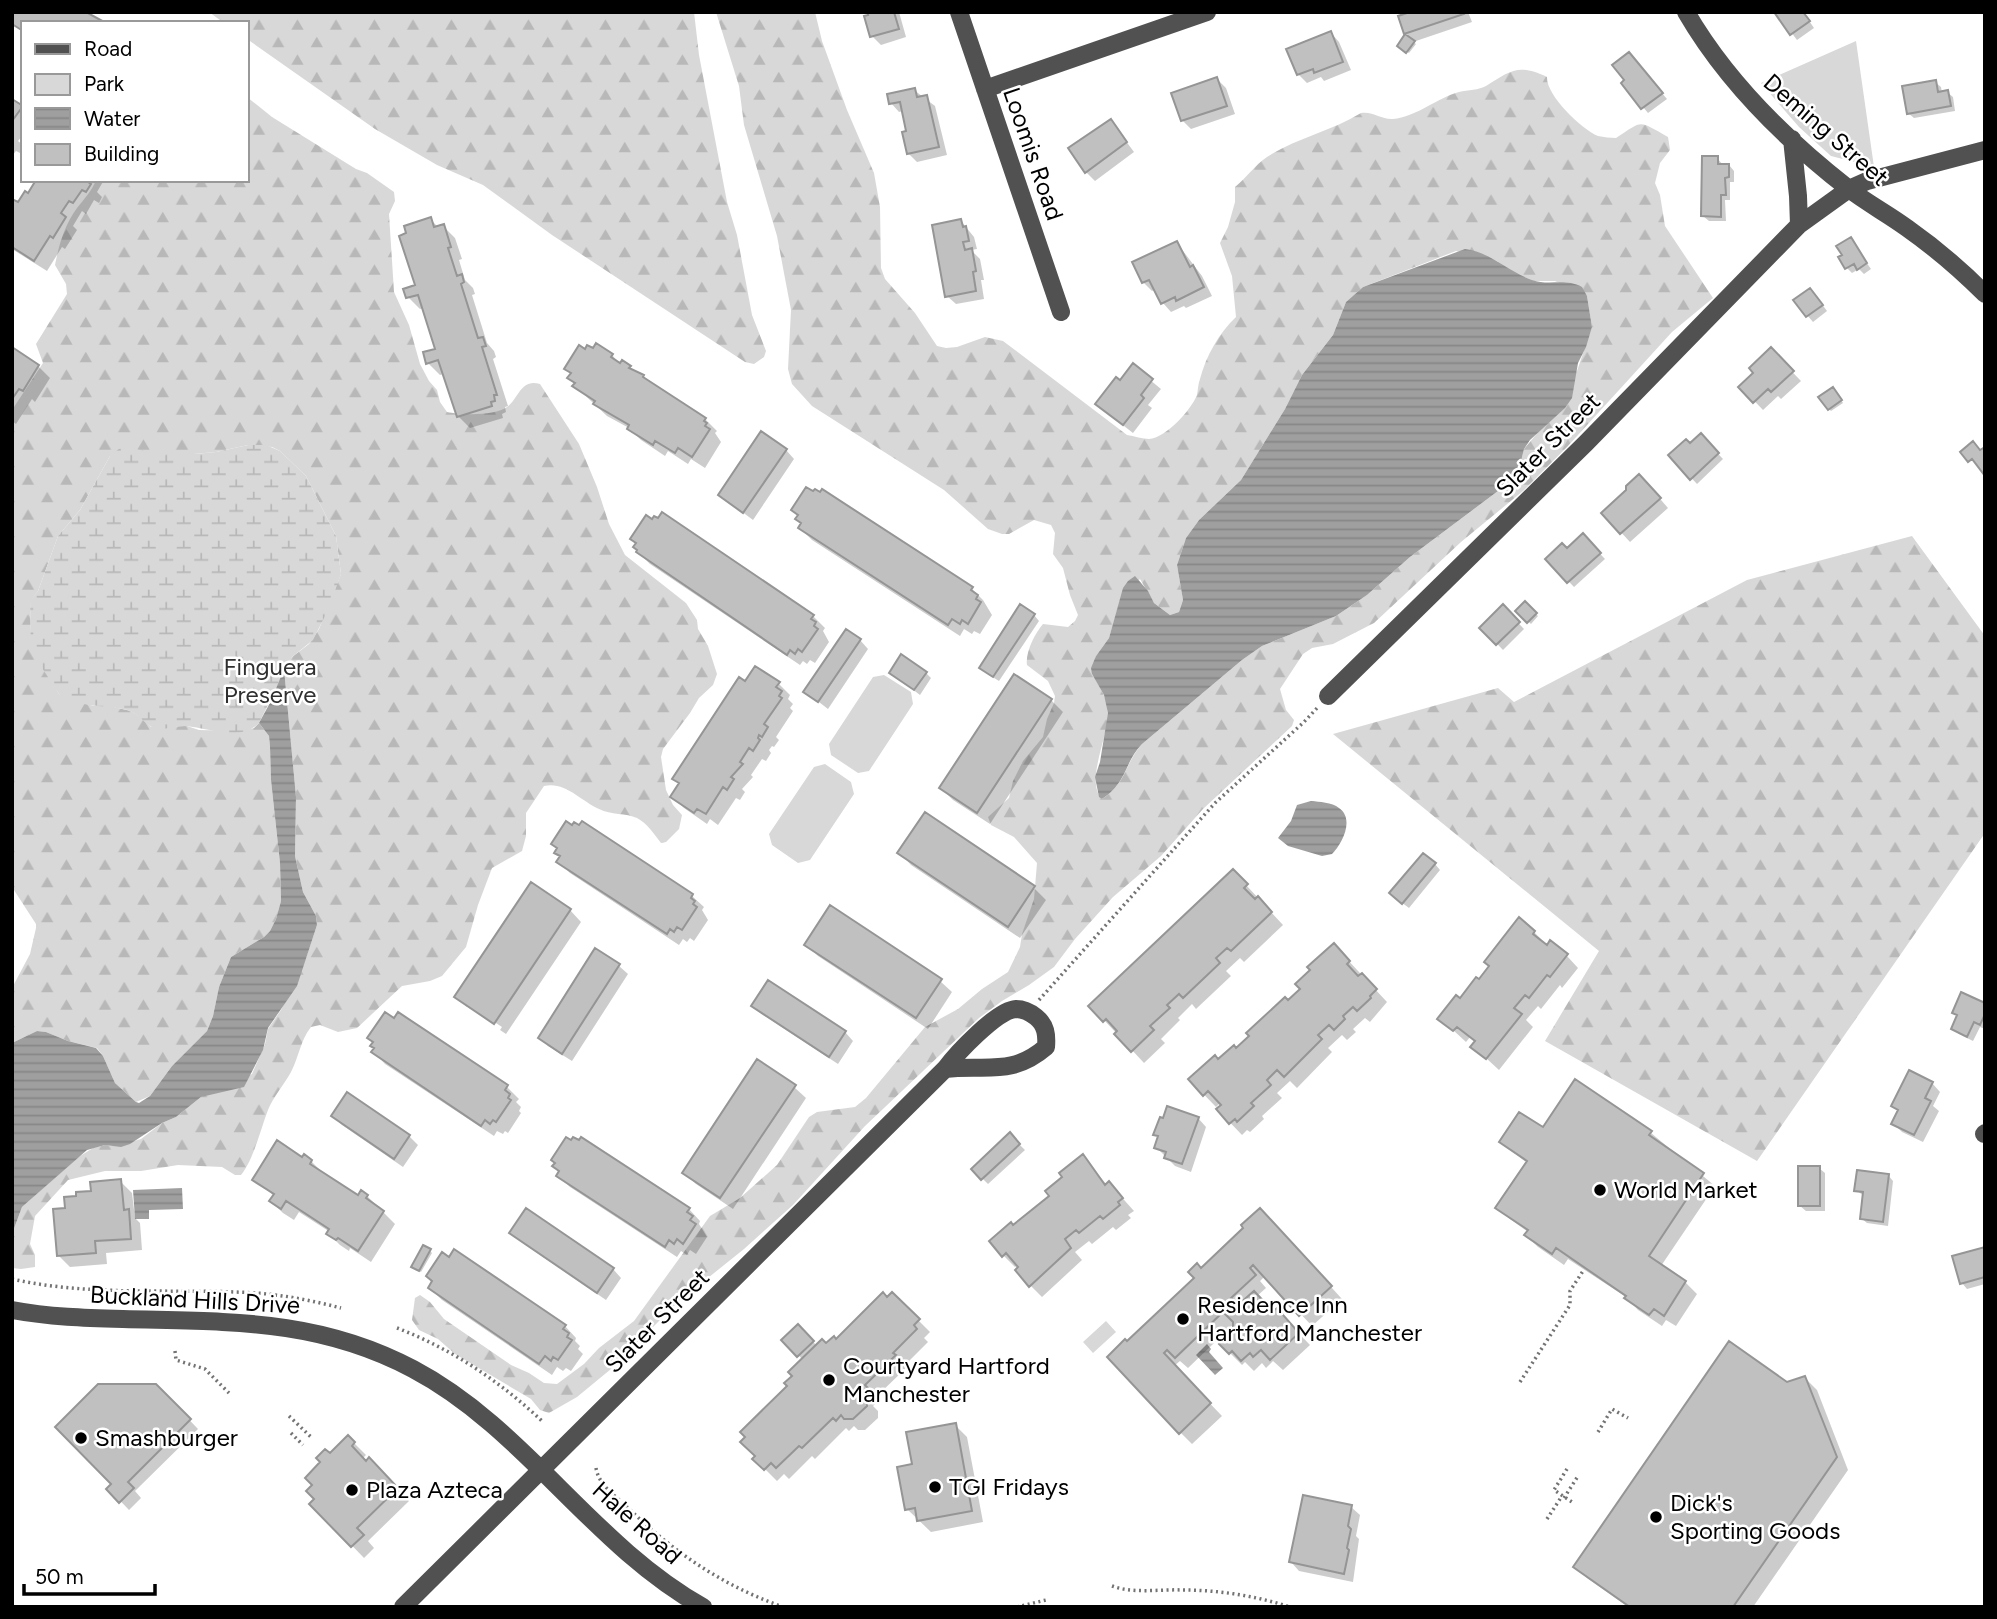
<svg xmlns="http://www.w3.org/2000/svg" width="1997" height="1619" font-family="Figtree,sans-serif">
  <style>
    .green { fill: #d8d8d8 }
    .forest { fill: url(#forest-firs); fill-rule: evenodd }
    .wetland { fill: url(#wetland-marsh) }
    .water { fill: url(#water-rules) }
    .shadow { fill: #0003 }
    .building { fill: #c0c0c0; stroke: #959595; stroke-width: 2 }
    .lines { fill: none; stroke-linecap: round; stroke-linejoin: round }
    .path { stroke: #737373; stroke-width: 3.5; stroke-dasharray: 2 3.5; stroke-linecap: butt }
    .minor { stroke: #515151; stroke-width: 18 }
    .poi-dot { fill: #000; stroke: #fff; stroke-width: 2.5 }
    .labels { text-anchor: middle; stroke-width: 5; stroke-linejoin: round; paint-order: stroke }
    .street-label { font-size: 24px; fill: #000; stroke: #fff }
    .park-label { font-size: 24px; fill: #2f2f2f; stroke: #fff }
    .poi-label { font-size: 24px; fill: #000; stroke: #fff; text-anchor: start }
  </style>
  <defs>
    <pattern id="forest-firs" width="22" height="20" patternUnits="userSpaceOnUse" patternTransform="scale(1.75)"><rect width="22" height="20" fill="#d8d8d8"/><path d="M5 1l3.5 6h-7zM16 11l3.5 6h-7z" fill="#b8b8b8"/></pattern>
    <pattern id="wetland-marsh" width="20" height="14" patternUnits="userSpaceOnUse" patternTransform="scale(1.75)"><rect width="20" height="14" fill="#d8d8d8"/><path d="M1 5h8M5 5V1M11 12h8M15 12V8" fill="none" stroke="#b8b8b8"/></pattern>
    <pattern id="water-rules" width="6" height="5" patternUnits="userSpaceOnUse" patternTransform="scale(1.75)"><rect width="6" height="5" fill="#9f9f9f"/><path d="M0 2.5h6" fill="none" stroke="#878787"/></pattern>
  </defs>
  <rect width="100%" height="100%" fill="#fff"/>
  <path class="green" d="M1856,41l18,126 -43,-11 -32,-29 -38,-44z
    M884,675l27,17 2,12 -44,67 -11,2 -27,-18 -2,-11 44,-67z
    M825,764l26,18 3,12 -44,66 -12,3 -26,-18 -3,-11 45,-67z
    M1106,1321l10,11 -23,21 -10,-11z"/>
  <path class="forest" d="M209,12h485l5,43 28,147 10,33 15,80 14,36 -2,6 -10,7 -9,-2 -193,-127 -69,-50 -46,-20 -62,-36 -128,-90v-16h-23z
    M716,12h99l7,29 25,69 27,63 6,34 1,61 4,11 30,34 22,33 9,2 11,-1 28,-10 18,4 124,94c7,1 16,4 22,4 17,-1 42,-29 48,-44 1,-5 1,-11 3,-16 6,-23 19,-46 36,-62l-4,-41 -12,-33 8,-16 7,-25v-15c11,-9 20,-22 32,-30 29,-19 65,-26 94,-44 12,-2 21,7 32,6 23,-2 44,-21 66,-27 9,-2 20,-2 27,-6 24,-15 32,-23 61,-9 -1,18 34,52 51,59 6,1 12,2 18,2 28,-18 21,-18 52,-1l2,13 -10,13 -5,20 5,12 5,31 48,72 -41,34 -105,115 -44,44 -62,51 -87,81 -41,21 -21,4 -9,6 -23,35 6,21 8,10 -2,6 -89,83 -42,47 -48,41 -38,42 -21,28 -25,18 -27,16 -23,17 -114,108 -72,79 -49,44 -66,53 -67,67 -34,28 -28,16 -9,-3 -9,-11 -76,-45 -17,-15 -19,-9 -7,-10 3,-22 5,-3 10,7 14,17 67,46 18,8 15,10 13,1 27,-20 15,-16 35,-27 76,-105 30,-18 37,-33 32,-48 8,-5 38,-5 11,-9 59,-71 33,-18 24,-20 26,-17 12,-25 2,-13 12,-35 3,-36 -23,-26 -23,-12 -3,-8 21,-19 4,-17 10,-20 20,-24 4,-18 7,-16 1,-7 -7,-15 -21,-16c-2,-12 8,-32 16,-41l25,3 7,-6 3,-6 -8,-20 -7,-27 -10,-14 2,-21 -4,-8 -17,-5 -25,14h-7l-14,-5 -44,-39 -132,-84 -20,-22 -4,-15 3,-59 -14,-74 -33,-111 -5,-39zM1456,251l41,10 19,13 18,7h21l32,15 5,31 -15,44 -37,59 -16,19 -4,16 -22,26 -88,66 -43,38 -31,21 -74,30 -20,14 -100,84c-17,19 -16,40 -40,55 -17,-17 6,-62 6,-85 0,-15 -8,-27 -16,-40l4,-18 13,-18 12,-41 19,-18 14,24 16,12 9,-3 4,-12 -6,-35 9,-27 13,-18 42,-40 44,-71 17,-34 31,-40 13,-33 17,-15z
    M247,97l25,20 84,52 11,4 27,19 1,9 -6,13 5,78 15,33 11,39 9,17 8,9 3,12 7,10c13,3 49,4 60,-5 12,-9 14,-29 33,-23l39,60 18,43 12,37 16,31 61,48 11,17 1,9 10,17 9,28 -4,11 -14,13 -9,15 -27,36 -2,8 5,33 7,15 9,10 -3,14 -13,13 -5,1c-7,-9 -14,-20 -24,-25 -11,-5 -26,-3 -38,-9 -18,-8 -34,-28 -55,-23l-18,27v23l-4,15 -30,17 -14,37 -12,42 -24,29 -12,5 -28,5 -45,42 -19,4 -18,-7 -9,2c-11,14 -12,30 -20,45 -7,13 -18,25 -23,38 -7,18 -15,51 -27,65h-6l-13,-8 -44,-2 -37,6h-36l-37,9 -33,36 -5,28 5,11v12l-14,2 -9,-1v-34l10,-27 55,-49 16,-10 12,-3 12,1 24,-7 21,-16 14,-6 25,-20 51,-23 13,-30 3,-15 13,-19 25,-52 11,-33 -1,-9 -13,-24 -8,-36 1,-59 -12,-128 8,-12 17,-13 10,-15 22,-55 -5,-38 -30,-60 -26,-25 -8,-4 -24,-2 -32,7 -22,2 -84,2 -30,54 -22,26 -20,55 -8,11 1,32 19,44 9,16 34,12 12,-1 26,6 11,7 9,9 36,-1 12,4 43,1 12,-3 5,-5 10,13 1,11 1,33 9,83 1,38 -5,18 -6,12 -6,6 -33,20 -12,30 -6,29 -6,15 -35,35 -22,30 -14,6 -21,-19 -12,-27 -6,-8 -29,-7 -22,-9 -9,-1 -25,12v-55l18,-34 6,-26v-4l-24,-37v-477l31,-47 -7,-19 31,-50 -1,-10 -11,-19c4,-20 9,-39 22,-57 7,-9 15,-17 19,-28h151z
    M1912,536l73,100v197l-228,328 -212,-120 54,-90 -266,-217 165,-46 16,14 233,-122z"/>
  <path class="wetland" d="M248,445h18l14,6 26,25 30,60 5,38 -13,36 -15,30 -21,17 -33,66c-19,19 -51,5 -73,3 -10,-1 -23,5 -32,2 -9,-3 -15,-15 -27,-18 -23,-6 -47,-1 -68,-16l-28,-43 -1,-50 8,-10 20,-55 22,-26 30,-54 10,-8 6,-1 32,7h36l22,-2z"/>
  <path class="water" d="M1465,249c25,3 44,23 67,31 16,6 34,-2 50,7l5,9 5,31 -6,20 -8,16 -6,35 -7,10 -35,32 -6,9 -4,16 -22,26 -88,66 -43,38 -31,21 -74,30 -20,14 -100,84c-18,18 -14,38 -40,55l-3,-2 -4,-20 5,-15 8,-49 -4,-18 -12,-21 -1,-6 5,-12 13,-18 14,-50 5,-7 7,-5 13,15 6,12 16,12 9,-3 4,-12 -6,-35 9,-27 13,-18 42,-40 44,-71 17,-34 31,-40 13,-33 17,-15z
    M284,669l12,128 -1,59 8,36 13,24 1,9 -20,61 -29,42 -5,22 -19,37 -43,10 -25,20 -14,6 -32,21 -9,3 -16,-2 -18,5 -65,57 -10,27v-191l25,-12 9,1 22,9 28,7 7,8 12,27 21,19 3,1 11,-7 22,-30 35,-35 6,-15 6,-29 12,-30 33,-20 6,-6 6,-12 5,-18 -1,-38 -9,-83 -1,-33 -1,-11 -10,-13 12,-22z
    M1311,801c8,1 21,1 28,7 16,11 3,36 -7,46l-10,2 -34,-10 -10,-8 13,-17 6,-16z
    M182,1188l1,21 -34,1v9h-14l-2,-29z
    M1207,1344l4,5 -2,3 14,16 -8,7 -19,-20z"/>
  <path class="shadow" d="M869,12h30l7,25 -25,8 -9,-9z
    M1415,12h53l4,10 -59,20 3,2 -7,9 -10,-7 9,-12 -2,-1z
    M1776,12h27l11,16 -17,12z
    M1331,33l8,9 12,28 -27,11 -3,-4 -14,6 -9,-9z
    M1634,60l33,39 -19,14 -25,-30z
    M1217,79l9,9 9,26 -44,15 -9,-9z
    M1935,82l6,5 1,6 5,-1 6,5 2,14 -41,7 -6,-5z
    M914,90l21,16 12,49 -30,7 -9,-9v-21l-5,-21 -4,1 -8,-9z
    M12,101l11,7v27l-5,6 5,4v5l-3,3 -4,-2 -4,5z
    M1111,121l23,31 -39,29 -9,-9z
    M1717,158l6,7h6l5,6v11h-4v18h-5l1,21h-17l-6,-5z
    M38,180h66l-7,12 5,5 -3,6 -5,-3 -8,14 -4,-3 -9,15 4,4 -12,19 -3,-2 -15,24 -35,-22v-48l6,4 10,-9z
    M430,219l8,8 5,-1 12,12 7,21 -3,1 6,20 8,8 2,6 -3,1 15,48 7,8 2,6 -3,2 15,47 -3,1 1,5 -4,2 1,4 -33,10 -12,-12 -14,-42 -4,1 -12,-12 9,-13 -13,-42 -4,1 -12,-12 9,-11z
    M961,221l13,16 3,12 -6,1 9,9 4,21h-3l3,19 -28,5 -9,-8z
    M1850,239l21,30 -7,5 -5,-5 -7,4 -5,-5z
    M1177,243l25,33 10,20 -26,12 -2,-2 -13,6 -8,-9 -7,-14 -4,2 -9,-9z
    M1815,295l12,16 -14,11 -18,-21z
    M12,350l26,16 12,12 -15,24 -3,-3 -16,25 -4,-3z
    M1771,350l30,31 -20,18 -3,-3 -15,14 -22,-23 15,-14z
    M612,355l9,10 9,2 22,18 53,34 12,12 -2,2 6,9 -16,26 -14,-9 -3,5 -20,-13 -3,5 -24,-16 -12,-12 -22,-12 -32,-30 1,-2 -6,-6 2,-4 -5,-5z
    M1133,366l28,23 -13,16 4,3 -19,25 -27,-21 14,-30z
    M1835,391l8,12 -12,8 -2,-2z
    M1701,436l22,23 -26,25 -27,-29 20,-9z
    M786,450l8,9 -41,61 -32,-24z
    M1648,485l20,23 -38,34 -27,-29z
    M658,521l155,95 12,12 -2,3 6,11 -14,21 -5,-3 -3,4 -4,-3 -3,4 -150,-101 -12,-12z
    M800,528l171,60 12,12 9,15 -12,19 -6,-3 -2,3 -8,-5 -4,7 -148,-96z
    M1583,536l22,23 -31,28 -27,-28 20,-9z
    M1525,604l13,12 -7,8 -13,-13z
    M1503,607l21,22 -21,21 -21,-22z
    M1034,615l5,6 -40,60 -13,-8 -5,-6z
    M860,640l8,9 -40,60 -22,-17z
    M891,673h35l5,5 -11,17z
    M745,683h33l12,12 -2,4 5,5 -3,4 3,3 -17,26 3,3 -5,7 -2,-1 -3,4 2,3 -5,8 -4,-2 -11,16 2,2 -11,12 3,3 -5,8 -4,-2 -18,27 -8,-6 -3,5 -23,-16 -12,-12 8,-12 -5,-5z
    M1051,700l12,12 -73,112 -37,-24 -12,-12z
    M925,814l109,74 12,12 -26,38 -109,-73 -11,-12z
    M580,827l112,69 12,11 -2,3 6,10 -14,21 -4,-3 -3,4 -4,-3 -4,6 -109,-72 -12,-12z
    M1435,864l5,6 -31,38 -12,-9z
    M1233,871l50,54 -39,37 -4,-4 -14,13 5,5 -35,33 -4,-5 -14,14 2,2 -19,19 4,4 -21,20 -53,-57z
    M570,910l11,12 -75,112 -6,-4 2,-3 -35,-23v3l-11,-10z
    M1534,932l14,14 19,10 11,12 -16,20 -2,-3 -19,24 -3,-3 -12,14 7,7 -34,43 -26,-24 3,-4 -6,-5 -4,5 -26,-24z
    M806,944l134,37 12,11 -24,37 -110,-73z
    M596,951l23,15 9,8 -56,87 -24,-15 -8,-9z
    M1345,957l42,45 -17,20 -5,-4 -12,11 3,3 -9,8 -5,-5 -14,13 4,4 -35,36 -7,-7 -13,12 5,5 -20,18 2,3 -14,13 -3,-2 -5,5 -24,-25 5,-5 -2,-3 -5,5 -26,-27 46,-30 52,-48z
    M1985,1005v24l-5,-2 -7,14 -14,-7 -6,-5 6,-12 -5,-5z
    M753,1006l92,26 8,9 -15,23 -76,-50z
    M374,1052l133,35 12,12 -3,3 5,5 -2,4 2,2 -13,20 -3,-2 -2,3 -6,-3 -3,5 -109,-72z
    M1932,1083l8,9 -7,14 6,5 -16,31 -21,-10 -8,-8 5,-12 -5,-6z
    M794,1087l12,11 -73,111 -37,-25 -12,-12z
    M333,1116l76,20 9,9 -15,22 -61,-42z
    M1198,1118l8,9 -15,45 -16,-6 -19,-19 3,-9 -4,-4z
    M1543,1130l108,3 64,53 -54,80 24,16 12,12 -21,32 -10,-6 -4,6 -24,-16 -12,-13 -58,-38 -4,6 -26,-18 -12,-12 2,-3 -18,-13 -12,-11 29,-45 -26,-21z
    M1010,1135l15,15 -37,34 -15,-15z
    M579,1143l110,66 11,12 -1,3 8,13 -11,17 -6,-4 -3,5 -6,-4 -4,6 -107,-70 -12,-11z
    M1083,1157l24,28 2,-2 25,28 -6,4 3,3 -15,12 -3,-3 -21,17 -3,-3 -14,11 7,8 -40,37 -12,-12 -12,-20 -3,2 -12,-12 10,-28 39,-31z
    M303,1159l8,2 12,12 35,24 9,-1 28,28 -24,38 -21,-14 -1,3 -9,-6 -11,-11 1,-2 -31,-20 -5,8 -11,-7 -12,-12 3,-5 -20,-17z
    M1819,1168l6,5v38h-19l-6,-5z
    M1888,1175l5,6 -5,45 -21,-3 -6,-5 3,-22 -8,-6z
    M120,1181l12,12 3,25 5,5 2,27 -36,3 1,11 -37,3 -12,-12 35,-62z
    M1272,1222l70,77 -30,27 -47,-50 -5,5 6,7 -9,8 17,17 15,10 21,22 -27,25 -10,-9 -7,7 -4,-5 -8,8 -9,-9 -3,3 -21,-21 14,-13v-8l-47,45 -8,-7 -6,5 48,50 -30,28 -12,-12 -53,-88 69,-66 5,-8z
    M511,1233l102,36 8,9 -15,22 -86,-59z
    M1985,1249v35l-18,5 -5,-6z
    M430,1251l2,2 -11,19 -6,-3z
    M449,1259l116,67 11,12 -1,3 5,5 -2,3 5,5 -12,17 -5,-3 -3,3 -6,-4 -5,8 -110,-75 -12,-12z
    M892,1294l38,38 -6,6 4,4 -24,24 2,2 -31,30 3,3 -5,5 5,5v7l-13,12h-7l-4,-4 -5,5 -3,-3 -31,31 -3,-3 -23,23 -5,-5 -7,7 -22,-22 48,-99 -19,-20 14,-14 19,20 9,-1 10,-4z
    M1805,1378l12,12 31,80 -95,137h-125l-41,-29 -12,-12 212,-183z
    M156,1385l42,44 -63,62 6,7 -12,12 -20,-21 5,-5z
    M955,1425l12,12 16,85 -52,10 -24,-23 7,-44z
    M348,1437l18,18 -4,4 19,12 28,30 -41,40 6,7 -10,10 -52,-54 5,-5 13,-44z
    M1351,1507l9,8 -4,21 3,3 -6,43 -54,-11 -8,-9z"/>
  <path class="building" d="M12,12h74l20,11h-83v8l-11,-7z
    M867,12h27l5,17 -29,8 -6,-21 4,-1z
    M1410,12h53l1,2 -60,20 -6,-18z
    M1774,12h29l7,9 -20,14z
    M1331,31l12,31 -29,11 -1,-4 -16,6 -11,-26z
    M1405,34l10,7 -9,12 -9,-7z
    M1629,52l34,41 -22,16 -20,-26 3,-3 -12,-15z
    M1217,77l10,29 -46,15 -10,-28z
    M1936,80l2,12 10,-2 3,16 -44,8 -5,-28z
    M915,88l2,9 10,-2 12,52 -32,7 -5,-22 4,-1 -6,-29 -11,2 -2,-10z
    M12,99l11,7 -11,15z
    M1111,119l16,23 -42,31 -17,-25z
    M1702,156h16v8h11v13l-4,1 1,17h-5v22l-20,-1z
    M36,180h49l6,4 -5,8 -4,-2 -9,13 -4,-2 -8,12 5,4 -13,21 -3,-2 -16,25 -22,-14v-48l6,3 7,-11 3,2z
    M431,217l3,10 10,-3 7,23 -3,1 9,28 5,-2 2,8 -3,2 17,54 5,-1 3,9 -4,1 15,48h-3l1,6 -4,1 1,4 -35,11 -19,-57 -12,4 -3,-12 12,-3 -17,-54 -12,3 -3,-9 12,-4 -16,-49 7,-3 -2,-7z
    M961,219l2,8 3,-1 3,15 -6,1 2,8 7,-2 4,23 -3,1 3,19 -31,6 -13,-72z
    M1851,237l16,26 -10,7 -3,-6 -9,5 -7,-12 4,-2 -6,-9z
    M1177,241l13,26 3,-2 11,22 -28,14 -1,-4 -14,7 -12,-24 -7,3 -10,-21z
    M1810,288l13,17 -17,12 -13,-17z
    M596,343l17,11 -2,3 9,6 2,-3 9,6 -2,2 15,7 -1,2 63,41 -2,3 3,2 -2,3 5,3 -18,28 -14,-9 -3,5 -20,-12 -2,4 -26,-16 2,-4 -36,-21 2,-3 -23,-15 3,-3 -8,-5 4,-5 -7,-4 15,-24 6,4 2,-4 6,3z
    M12,347l27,18 -16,26 -4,-2 -7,10z
    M1771,347l23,24 -23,21 -3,-3 -15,14 -15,-16 15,-14 -4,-5z
    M1133,363l20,16 -12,16 3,3 -21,27 -28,-21 21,-27 4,3z
    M1833,387l9,13 -14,10 -10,-13z
    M761,431l26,18 -44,64 -25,-18z
    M1701,433l18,20 -29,27 -22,-25 18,-16 4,4z
    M1973,441l7,9 5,-3v29l-13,-17 -4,3 -8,-10z
    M1639,474l22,24 -41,36 -19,-21 25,-23v-4z
    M806,487l7,4 2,-2 5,3 2,-3 151,98 -2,3 7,5 -2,4 5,3 -13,22 -6,-4 -2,4 -8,-5 -4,6 -150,-97 3,-5 -6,-4 3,-4 -7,-5z
    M662,512l152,103 -3,4 5,3 -2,4 4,3 -16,23 -4,-3 -3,5 -5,-4 -3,5 -151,-103 1,-2 -4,-3 3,-4 -6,-4 16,-24 6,4 2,-3 4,2z
    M1583,533l18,20 -34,30 -22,-24 17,-16 5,5z
    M1525,601l12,12 -10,10 -12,-12z
    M1020,604l15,10 -42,63 -14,-9z
    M1503,604l17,18 -24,23 -17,-17z
    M846,629l15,10 -43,63 -15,-10z
    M901,654l26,18 -13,18 -25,-17z
    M755,666l25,16 -4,5 6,4 -3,5 3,2 -18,26 4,3 -6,10 -3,-2 -1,3 2,2 -7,11 -4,-3 -9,14 3,2 -12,13 3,2 -7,11 -4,-3 -17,27 -9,-5 -3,4 -24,-16 9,-14 -7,-4 67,-102 6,4z
    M1014,674l38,25 -75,114 -38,-25z
    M925,812l110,74 -27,41 -111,-74z
    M566,821l6,4 2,-3 5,3 3,-4 111,73 -2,4 4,3 -2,3 4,3 -15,23 -5,-3 -3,5 -4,-3 -3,5 -111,-72 4,-6 -6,-3 3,-5 -6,-4z
    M1423,853l13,10 -34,41 -13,-11z
    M1233,869l15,15 -4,4 11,11 3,-3 14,16 -41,39 -4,-3 -11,10 4,5 -37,35 -4,-4 -12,11 3,3 -20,18 4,4 -23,22 -17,-18 3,-3 -11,-12 -3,3 -15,-16z
    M531,882l40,27 -77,115 -40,-27z
    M830,905l112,74 -26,39 -112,-73z
    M1519,917l16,14 -2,3 14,11 3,-5 18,14 -18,23 -3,-2 -18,23 -4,-3 -11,13 8,6 -36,45 -16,-12 5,-6 -18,-14 -4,4 -16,-12 19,-24 4,3 16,-21 3,2 10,-13 -5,-4z
    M1334,943l16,18 -3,3 11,12 4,-3 15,16 -7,7 1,2 -14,13 -4,-4 -10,9 2,3 -11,11 -5,-5 -11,10 4,4 -38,38 -7,-7 -10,10 4,5 -20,18 3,3 -17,16 -2,-3 -6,5 -13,-15 5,-4 -13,-14 -5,5 -15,-17 27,-24 3,4 16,-14 2,3 13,-12 -3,-3 39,-36 3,3 12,-11 -5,-5 15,-14 -3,-3z
    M595,948l25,16 -58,90 -24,-16z
    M768,980l78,51 -17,26 -78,-51z
    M1961,992l24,11v11l-5,11 -6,-3 -7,15 -16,-8 6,-14 -5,-2z
    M385,1012l9,6 4,-6 110,73 -3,5 5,4 -2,4 3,2 -15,22 -3,-2 -3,4 -5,-4 -4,6 -110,-74 3,-4 -4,-2 3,-4 -6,-4z
    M757,1059l39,26 -76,113 -38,-25z
    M1909,1070l24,12 -8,16 6,3 -17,34 -23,-11 7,-14 -7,-4z
    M1575,1079l77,52 -3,4 55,38 -55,83 37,25 -22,35 -10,-7 -5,6 -25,-17 2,-2 -70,-48 -4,6 -28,-19 4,-5 -33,-22 32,-47 -28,-19 20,-30 24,15z
    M347,1092l63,43 -16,24 -63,-43z
    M1167,1106l32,11 -17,47 -18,-6 2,-6 -12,-4 4,-12 -5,-1 7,-18 3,1z
    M1010,1132l10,12 -39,36 -10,-11z
    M566,1137l5,3 2,-3 6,3 2,-3 109,71 -3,4 6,4 -3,4 6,4 -13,20 -6,-5 -3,5 -5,-4 -4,7 -109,-71 3,-5 -7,-5 3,-3 -4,-3z
    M277,1140l25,17 2,-3 8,6 -2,4 48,31 3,-5 7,5 -2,3 18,13 -26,40 -20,-13 -2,2 -10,-6 3,-5 -43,-28 -5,8 -12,-8 5,-7 -22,-14z
    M1083,1154l22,31 4,-4 14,17 -5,4 2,3 -17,14 -3,-3 -21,17 -3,-3 -11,9 6,9 -42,39 -14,-17 3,-3 -12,-14 -4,4 -13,-16 22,-19 2,3 36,-29 -4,-5 17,-14 -3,-4z
    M1798,1166h22v40h-22z
    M1857,1170l32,4 -6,48 -23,-3 3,-27 -9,-1z
    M121,1179l3,31 5,-1 2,30 -36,2 1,12 -39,3 -4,-47 12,-1 -1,-11 12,-1v-4l15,-1 -1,-9z
    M526,1208l88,60 -17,25 -88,-60z
    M1260,1208l72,78 -33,30 -46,-51 -3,3 6,7 -25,23 7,7 16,-14 19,20 4,-3 22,25 -29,27 -9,-10 -8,7 -3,-4 -9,8 -9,-10 -3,3 -10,-10 14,-14v-8l-10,-10 -48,46 -8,-8 -3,3 47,50 -32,31 -72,-77 18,-18 2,2 67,-63 -6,-6 9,-9 4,5 42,-40 -2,-3z
    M423,1245l8,4 -12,22 -8,-4z
    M1985,1247v30l-25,7 -8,-28z
    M454,1249l112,76 -3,4 6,4 -2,4 5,3 -14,20 -5,-3 -2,4 -6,-5 -6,8 -111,-76 4,-7 -6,-5 16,-24 7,5z
    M883,1292l4,5 5,-5 28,27 -6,6 3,4 -24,24 3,2 -31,30 3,3 -5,5 4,4v9l-14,13h-9l-3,-4 -5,6 -3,-3 -31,30 -3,-2 -23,22 -5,-5 -7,7 -12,-11 3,-3 -15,-14 5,-5 -5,-5 47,-46 -3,-3 8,-7 -4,-4 34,-33 4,4 8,-7 2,3z
    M798,1324l16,17 -17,16 -16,-17z
    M1729,1341l58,41 18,-6 32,81 -104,150h-103l-57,-40z
    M98,1384h58l35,35 -63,63 6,6 -15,15 -13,-14 5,-5 -56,-57z
    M956,1423l16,88 -55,10 -2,-13 -10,2 -8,-43 15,-3 -6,-32z
    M348,1435l7,7 -3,4 14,15 3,-4 29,31 -41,40 7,7 -13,12 -42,-43 5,-5 -8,-8 6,-6 -7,-7 15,-16 -4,-4 9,-9 5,4z
    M1303,1495l49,10 -4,21 3,3 -4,19 2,2 -5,24 -55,-12z"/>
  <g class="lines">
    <path class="path" d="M1039,1000l176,-197 89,-81 14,-15
      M12,1279c80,18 163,9 244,14 28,2 58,8 85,15
      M397,1328c55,21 104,54 146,94
      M175,1351l1,9 29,9 24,24
      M1520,1382l50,-77v-14l13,-20
      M289,1416l22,21
      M1598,1432l14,-23 16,9
      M291,1433l12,12
      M596,1468c3,17 17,26 29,37 47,46 96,80 158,102
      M1567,1469l-13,21 18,12
      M1564,1498l14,-22
      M1547,1519l15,-23
      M1112,1586c22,8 48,3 71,4 36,0 73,6 107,17
      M1017,1607l29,-7"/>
    <path class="minor" d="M959,12l102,300
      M1686,12c40,69 100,128 163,177 18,14 39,25 58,39 27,19 54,42 78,66
      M985,89l222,-77
      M1792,139l6,57 1,29
      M1328,696l258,-253 213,-218 50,-36 18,-8 118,-31
      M1984,1134l1,-1
      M12,1310c37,7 74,8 111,9 104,3 194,-1 290,50 112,59 179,176 290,238
      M403,1607l542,-538c11,-15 52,-59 71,-60 7,0 15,4 20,8 10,8 11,18 10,30 -35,30 -60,17 -101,22"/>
  </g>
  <g class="poi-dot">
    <circle cx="1600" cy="1190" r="7"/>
    <circle cx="1183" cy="1319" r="7"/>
    <circle cx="829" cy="1380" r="7"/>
    <circle cx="81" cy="1438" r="7"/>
    <circle cx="935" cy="1487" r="7"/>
    <circle cx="352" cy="1490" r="7"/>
    <circle cx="1656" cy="1517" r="7"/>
  </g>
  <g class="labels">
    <g class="street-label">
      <text transform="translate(1826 130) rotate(41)" y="8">Deming Street</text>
      <text transform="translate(1033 154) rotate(71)" y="8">Loomis Road</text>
      <text transform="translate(1548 445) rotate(-45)" y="8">Slater Street</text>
      <text transform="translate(195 1300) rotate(3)" y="8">Buckland Hills Drive</text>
      <text transform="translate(657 1321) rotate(-45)" y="8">Slater Street</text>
      <text transform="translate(637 1523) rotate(42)" y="8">Hale Road</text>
    </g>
    <g class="park-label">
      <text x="270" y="675">Finguera<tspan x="270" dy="28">Preserve</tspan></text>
    </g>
    <g class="poi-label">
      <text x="1614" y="1198">World Market</text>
      <text x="1197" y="1313">Residence Inn<tspan x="1197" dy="28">Hartford Manchester</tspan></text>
      <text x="843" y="1374">Courtyard Hartford<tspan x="843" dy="28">Manchester</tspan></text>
      <text x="95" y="1446">Smashburger</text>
      <text x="949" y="1495">TGI Fridays</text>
      <text x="366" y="1498">Plaza Azteca</text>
      <text x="1670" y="1511">Dick's<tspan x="1670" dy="28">Sporting Goods</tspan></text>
    </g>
  </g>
  <rect width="1997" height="1619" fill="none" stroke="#000000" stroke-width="28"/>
  <rect x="21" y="21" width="228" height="161" fill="#ffffff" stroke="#999999" stroke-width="2"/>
  <rect x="35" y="44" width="35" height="10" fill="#515151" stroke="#999999" stroke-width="2"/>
  <text x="84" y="56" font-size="21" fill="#000000">Road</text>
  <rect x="35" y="74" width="35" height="21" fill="#d8d8d8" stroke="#999999" stroke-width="2"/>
  <text x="84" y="91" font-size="21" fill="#000000">Park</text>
  <rect x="35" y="108" width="35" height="21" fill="url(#water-rules)" stroke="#999999" stroke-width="2"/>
  <text x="84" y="126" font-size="21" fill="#000000">Water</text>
  <rect x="35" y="144" width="35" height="21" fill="#c0c0c0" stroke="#999999" stroke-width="2"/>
  <text x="84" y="161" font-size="21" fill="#000000">Building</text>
  <path d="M24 1584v10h131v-10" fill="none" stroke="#000000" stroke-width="3.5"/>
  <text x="35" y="1584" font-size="21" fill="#000000" stroke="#ffffff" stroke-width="5" paint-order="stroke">50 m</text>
</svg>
